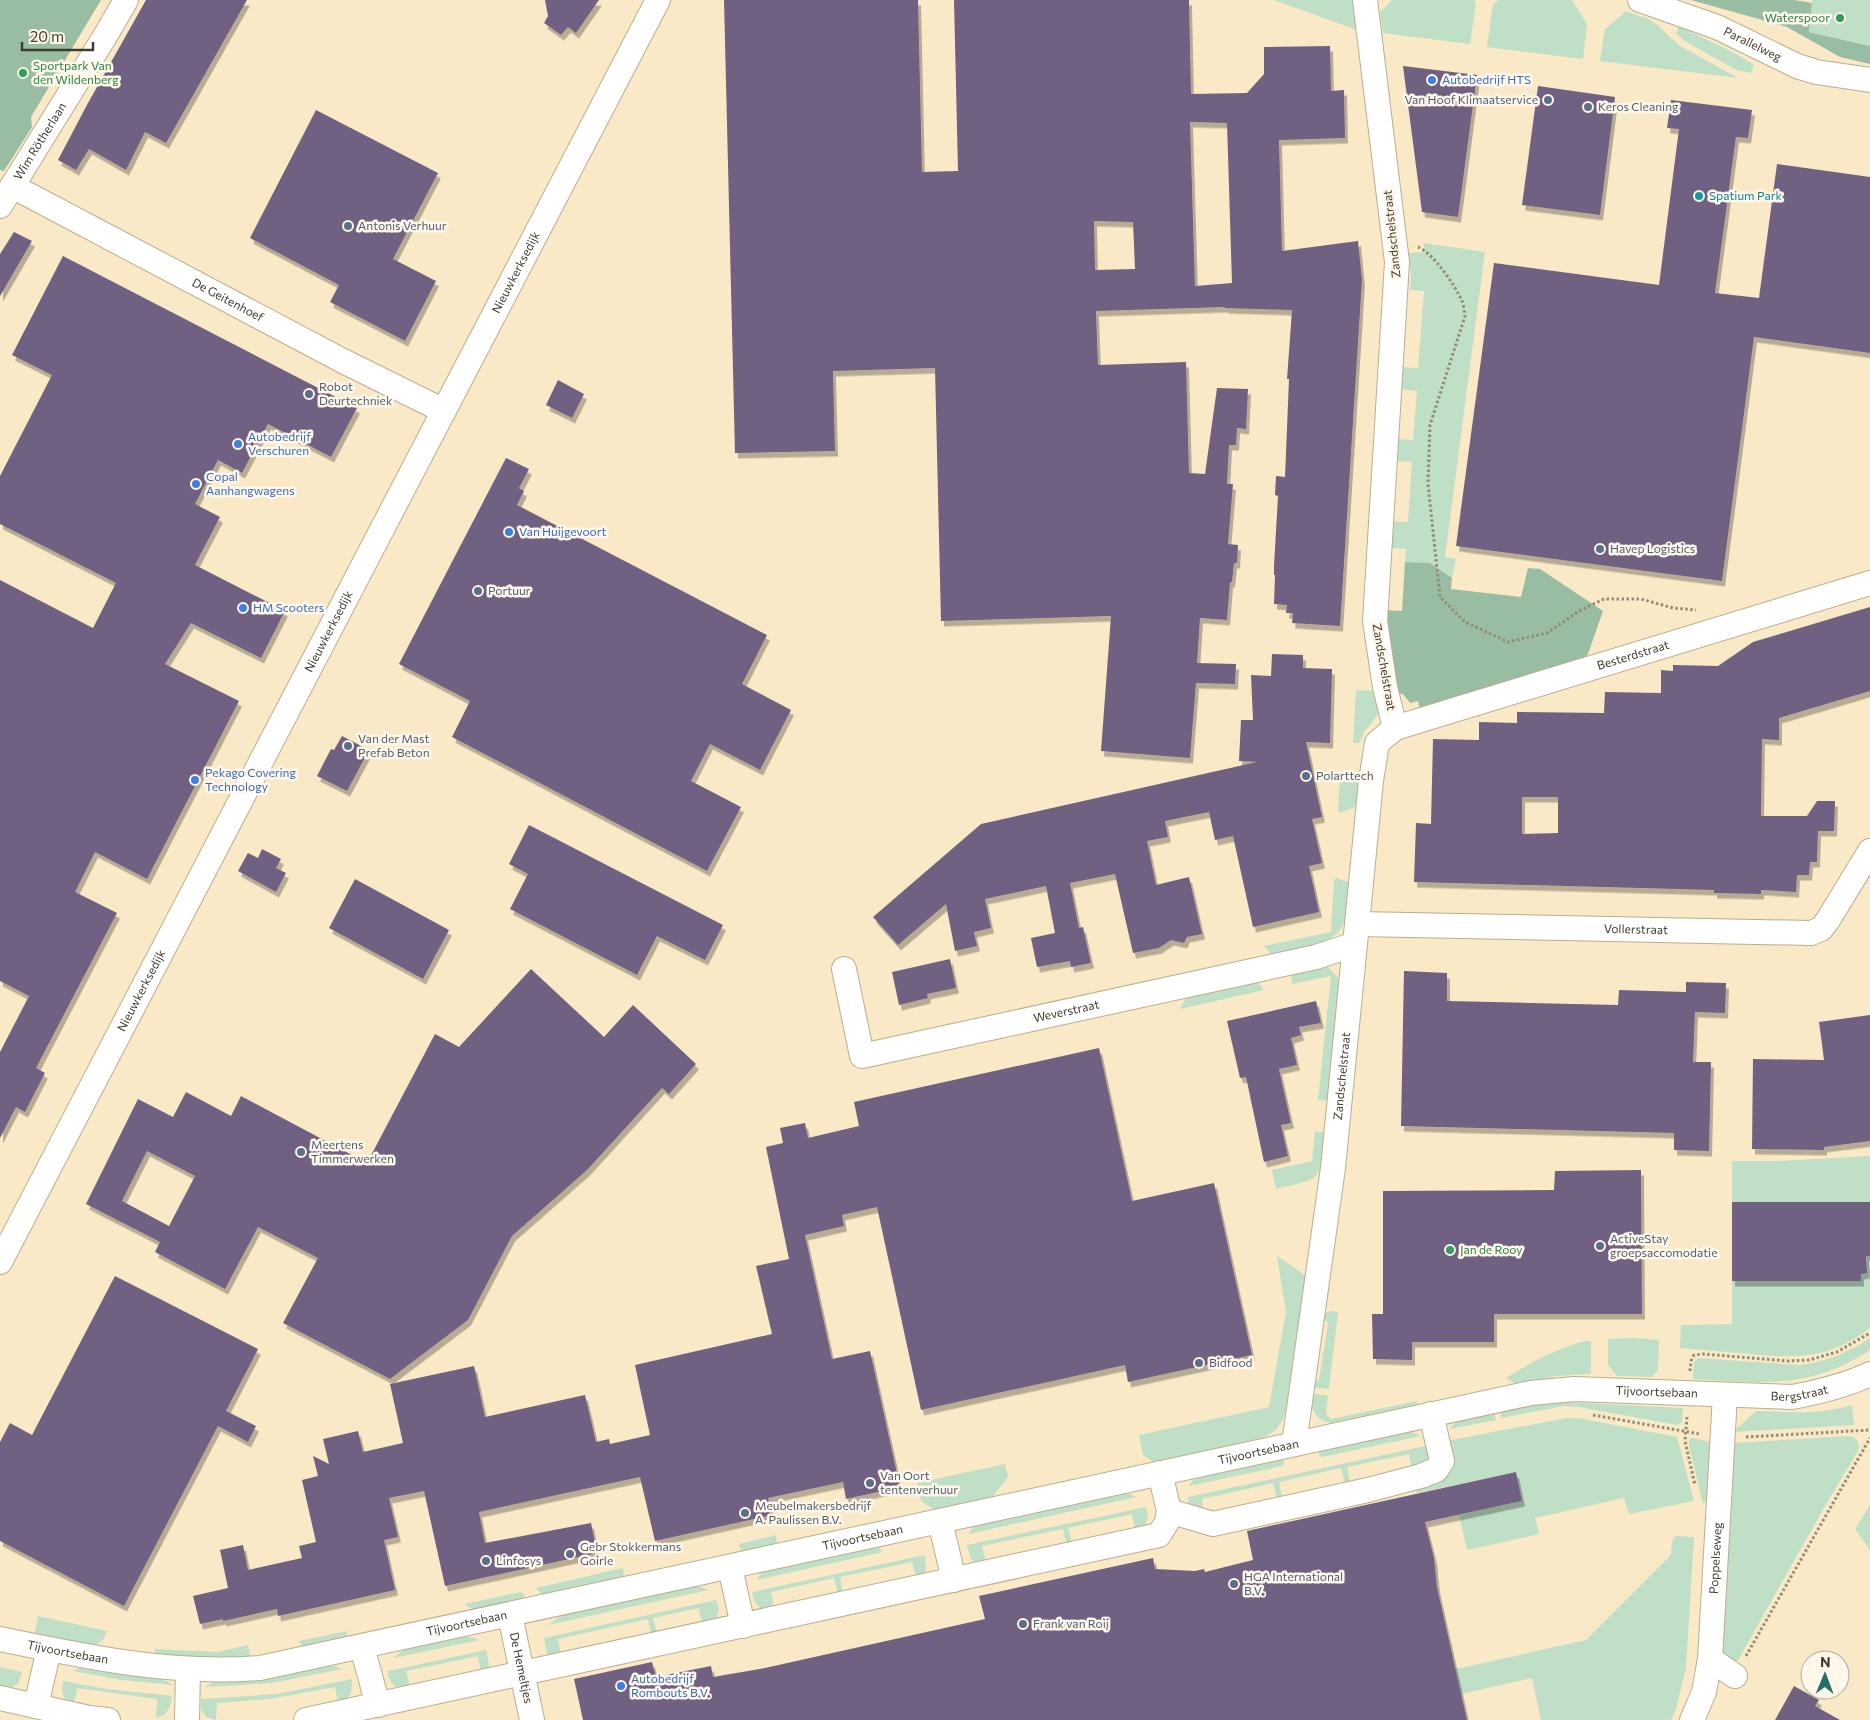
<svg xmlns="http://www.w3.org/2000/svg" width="1870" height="1720" font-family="Commissioner,sans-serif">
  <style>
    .green { fill: #bfdfc6 }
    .forest { fill: #99bda2 }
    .building { fill: #6f6182; fill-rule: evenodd; filter: url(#shadow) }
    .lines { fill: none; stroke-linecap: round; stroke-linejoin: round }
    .minor-casing { stroke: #bcad8d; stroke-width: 26 }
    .path { stroke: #968b74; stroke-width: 3; stroke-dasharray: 2.5 2.5; stroke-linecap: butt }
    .minor { stroke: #fff; stroke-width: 24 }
    .leisure-dot { fill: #2e9e5b; stroke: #fef7ea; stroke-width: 2 }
    .shop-dot { fill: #3f7fe0; stroke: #fef7ea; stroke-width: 2 }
    .service-dot { fill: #5c6f8a; stroke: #fef7ea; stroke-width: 2 }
    .culture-dot { fill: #0f9aa8; stroke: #fef7ea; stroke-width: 2 }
    .labels { text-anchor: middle; stroke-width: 5; stroke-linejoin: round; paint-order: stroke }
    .leisure-label { font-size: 12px; fill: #27864d; stroke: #fef7ea; text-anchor: start }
    .street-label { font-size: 12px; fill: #423c2e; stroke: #fef7ea }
    .shop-label { font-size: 12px; fill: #366cbe; stroke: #fef7ea; text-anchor: start }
    .service-label { font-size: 12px; fill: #4e5e75; stroke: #fef7ea; text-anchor: start }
    .culture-label { font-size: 12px; fill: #0d838f; stroke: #fef7ea; text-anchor: start }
  </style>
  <defs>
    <filter id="shadow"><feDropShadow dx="3" dy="5.5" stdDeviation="0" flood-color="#0004"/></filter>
  </defs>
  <rect width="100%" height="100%" fill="#f9e9c7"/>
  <path class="green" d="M1274,0h83v30z
    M1392,0h82l2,3 -6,41 -87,-11 -3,-21z
    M1499,0h73l15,24 -4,35 -96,-12 6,-43z
    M1812,0h58v46l-61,-14z
    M1624,11l22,7 10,6 24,22 58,32 -138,-17 5,-32 18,-15z
    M1679,26l61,30 14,9 -3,8 -15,-3 -53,-30 -7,-7z
    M1424,243l61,9 -40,305 11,2 -4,19 -22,-15 -25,-1 1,-13 -16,-1 2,-27 16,1 4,-60 -17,-1 1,-22 17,1 4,-49 -18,-2 1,-22 18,1 6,-77 -14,-1 1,-13 -2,-24 15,-1z
    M1356,690l22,1 1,22 -14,18 -6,12h-6z
    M1342,777l18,3 -3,26 -17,7 -2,-2 2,-33z
    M1336,878l14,5c-1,12 -1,25 -5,36 -9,30 -47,30 -73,36l-8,-9 67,-14 3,-52z
    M1327,966l14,15 -12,120 -11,-1 13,-124 -39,8 -1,-11z
    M1257,981l7,9 -84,19 7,-13z
    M1315,1131l11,2c-6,48 -2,45 -50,56l-4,-19 40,-9z
    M1870,1156v172c-43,32 -70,30 -120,26 -24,-2 -47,-4 -70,-6l1,-23 51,-1v-163h49z
    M1277,1256l29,20 -18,129 -5,14 -7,11 -13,8 -108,25 -12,-8 -4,-20 130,-28 17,-95z
    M1330,1311l8,1 -9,77 -18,-2 1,-6 7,-1 9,-56 -1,-3 -6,-1 1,-5z
    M1634,1338l25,2 -1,30 -7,7 -34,-1 -9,-11v-26z
    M1870,1338v12c-61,40 -108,33 -177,29l1,-17 4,-4 99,7c27,-2 50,-12 73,-27z
    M1585,1341h6v30l-1,3 -34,2 -43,9v-3l-7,-4c25,-16 50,-29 79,-37z
    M1310,1393l18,3 -2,18 5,5 86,-18 1,4 -87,18c-17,-3 -20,-15 -21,-30z
    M1562,1402l121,6 -1,14 -5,3 -98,-18 -16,-1 -62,12 -1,-7 26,-6z
    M1852,1405l2,20 -121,7 23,-21c34,1 63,4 96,-6z
    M1494,1412l2,8 -46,9c8,-13 30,-14 44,-17z
    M1567,1418h11l99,19 17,64 -65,13 -5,-16 -89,20 4,16 -72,16 -8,-35 63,-14 -6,-29 -99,21 -2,-7 31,-10c10,-9 3,-23 0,-35z
    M1410,1431l11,5 -99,21 -3,-2v-4z
    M1849,1436c8,1 11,7 9,15l-33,55 -88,156 -14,-8 -2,-4 12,-207z
    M1692,1438l19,4 -3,56 -5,6 -14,-58v-6z
    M1430,1445v16l-18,9 -3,-16 -62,13 3,16 -5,1 -4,-16 -62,14 3,16 -5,1 -4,-16 -71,16 2,16 -15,-8 -1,-10z
    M1283,1458l1,6 -2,2 -93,20 4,-6 8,-4z
    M1005,1464l3,13 -16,21 -57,12 -14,-9 -4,-18z
    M1121,1493l9,1 6,3 -168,37 4,-6 6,-3z
    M1870,1505v45l-15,-21z
    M1146,1507l2,10 -3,9 -10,3 -3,-15 -64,14 4,15 -5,2 -4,-16 -81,17 4,16 -9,1 -6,-3 -4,-15z
    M776,1535l1,10 -35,8 -3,-9z
    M1676,1536l18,1 -8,131 -10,41 -5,11h-130l-9,-42 -71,16 -5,-25 130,-29 85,-85 1,-13z
    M879,1546l3,6 -126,28 5,-6 6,-4z
    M925,1555l1,16 -3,5 -7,1 -4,-15 -72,15 3,16 -5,1 -4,-16 -63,14 3,16c-15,4 -19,-2 -22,-16z
    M623,1568l1,10 -82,17 -6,-7z
    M694,1586l7,1 7,3 -160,35 13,-9z
    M520,1592l4,2 1,5 -50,12 -11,-7z
    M716,1600l3,9 -3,11 -14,4 -3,-16 -46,10 4,15 -6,2 -3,-16 -90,20 3,15 -13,5 -4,-21z
    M38,1616l69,15 -4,9 -9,6 -59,-13z
    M347,1631v7l-44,10 -4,-7z
    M461,1637h9l10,3 -87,18 11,-8z
    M248,1645l2,10 -2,2 -37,1 -54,-3 -3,-6 63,3z
    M486,1650l4,21 -9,1 -3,-16 -72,15 4,16 -6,2 -11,-4 -5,-9v-5z
    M328,1666h7l7,3 -70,14 -68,4 10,-5 62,-5z
    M0,1667l22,5 -4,12 -10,5 -8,-2z
    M79,1668h7l77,11 10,6 -51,-5 -49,-9z
    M352,1679l-1,14 -6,8h-7l-3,-14 -65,12 -53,4 -1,17 -10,-3 -5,-8v-10l76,-5z
    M63,1681l44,8 65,7c-2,11 -3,20 -16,21l1,-18 -80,-11 -3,17c-12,-5 -13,-12 -11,-24z"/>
  <path class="forest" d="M0,0h101l-70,117 1,10 -28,44 -4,-1z
    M1691,0h103l18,3 -3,29 61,14v18l-30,-7 -53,-30z
    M1405,562l25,1 22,15 -1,11 70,8 7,-29 12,1 63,42 -15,43 -4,5 -164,50 -2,-8 -8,2 -7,-9 -9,-1 -10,-83 18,1z"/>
  <path class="building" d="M146,0h101l-81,143 -21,-11 -19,38 -37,-21 -13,21 -18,-10 30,-57z
    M545,0h54l-23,33 -8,-6 -7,8 -17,-12 4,-7z
    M724,0h194l4,172 36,-1 -4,-171h235l2,94 56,-1 17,-19v-27l66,-1 1,45 13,-1 1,48 -66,2 3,111 76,-10 4,39 -22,346 -48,-3 1,-10h-7l1,-8 -13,-1 1,-29h-1v-9l4,-70 -3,-1 1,-19 9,1 4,-98h-2l5,-69 -67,-2v-1l-129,4 2,54 88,-3 3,111 16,1 12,-86 31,1 -2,40 -9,-1 -1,17h-7l-2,39h6l-5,60 10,1 -1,18h-3l-2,19h-2l-3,38 -27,-2 -3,45 39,1 -1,20 -39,-1 -6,75 -89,-7 10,-135 -170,5 -6,-253 -102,3 2,80 -100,2zM1190,122l37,1 5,160 -37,3zM1094,221l39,1 2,47 -40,1z
    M1403,66l74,9 -19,142 -36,-5z
    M1538,86l77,11 -15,118 -78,-10z
    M1671,100l81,10 -4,28 -12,-1 -21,156 44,5 18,-134 93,13v176l-116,-16 -32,244 -266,-35 38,-283 165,22 20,-156 -12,-1z
    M316,110l122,63 -45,86 43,22 -31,60 -75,-39 9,-17 -89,-47z
    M14,232l18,9 -32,55v-42z
    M63,256l294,152 -26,49 -63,-33 -26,49 -24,-13 -23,44 25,13 -25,48 90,46 -24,47 -70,-35 -26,41 74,37 -92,178 -52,-27 -20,40 42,21 -81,155 9,5 -20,39 -9,-5 -16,31v-86l29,-56 -29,-15v-401l93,48 23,-45 -116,-59v-48l52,-101 -40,-20z
    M558,380l26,14 -12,24 -26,-13z
    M506,458l23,11 -10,19 5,3 -7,14 250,130 -25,49 49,26 -31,60 -50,-26 -19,37 50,26 -34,64 -255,-134 18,-36 -71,-37z
    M1870,607v84l-91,27v22l-17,-1 -1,77h46l10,-15h18l-1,30h-16l-1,31h-7l-1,13h-12l-1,17 -35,-2v4l-47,-1v-3l-300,-8 2,-59 15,1 2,-85 46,1v-18l38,1v-11l87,1 1,-21 56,1v-23l12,1v-6l45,1 35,-24zM1522,797h36v36l-36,1z
    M1272,654l31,1v13l29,1 -2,74 -24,-1 16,75 -10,2 10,44 -13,3 10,46 -66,15 -20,-91 -18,4 -6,-28 -44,9 3,16 -21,4 9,44 33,-8 13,57 -15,3 -3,6 -13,-3 -12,8 -26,5 -18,-79 -45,9 9,45 4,-1 8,36 -20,4 -1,-6 -33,6 -6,-29 24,-5 -9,-47 -61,13 6,29 -17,4 3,14 -22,5 -9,-47 -48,41 -25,-28 108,-93 276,-62 -18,-1 2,-41h12l-2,-45 20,1z
    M342,736l27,14 -22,41 -30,-15 14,-27 3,1z
    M529,825l194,100 -18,35 -48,-24 -20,39 -127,-66 18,-35 -19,-10z
    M262,849l19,10 -5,9 10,5 -10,19 -38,-21 10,-18 10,5z
    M355,879l94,51 -26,49 -94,-51z
    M950,959l6,29 -29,6 1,4 -29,7 -7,-33z
    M531,969l73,68 29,-32 63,59 -27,30 -7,-6 -75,82 -75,66 -44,84 -78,59 -107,-56 35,-65 -60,-31 -33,62 -70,-37 5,-10 -74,-38 52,-105 35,18 13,-25 45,24 10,-20 126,67 68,-129 24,13zM147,1151l48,25 -26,50 -47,-25z
    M1404,971l43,2v28l171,4 1,-15 67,2v-10l40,1 -1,30 -30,-1 -2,50h18l-2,89 -35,-1v-17l-273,-7z
    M1316,1001l5,22 -22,4 2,8 -10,3 6,27 -18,4 12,54 -10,2 7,31 -24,6 -18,-85 -6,1 -13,-57z
    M1870,1015v126l-46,6v3l-72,-1 1,-90 71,1 -5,-38z
    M1099,1048l33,153 82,-18 38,172 -124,27 -3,-17 -204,45 -44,-203 -35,8 2,11 -39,9 27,124 38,-8 30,136 -54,12 -3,-17 -75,16 4,17 -117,26 -15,-64 -161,35 6,31 106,-20 6,30 -152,33 -21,-95 -35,7 9,39 -14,3 11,50 -117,26 -1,-7 -54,12v-2l-23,5 -7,-28 35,-8 -8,-38 23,-5 5,25 54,-12 -3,-12 17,-4 -14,-62 16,-4 -5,-20 16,8 -6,-25 35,-8 5,21 40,-9 -13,-59 84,-18 11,51 100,-22 11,47 13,-3 1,5 40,-9 -15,-70 137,-31 -16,-68 33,-7 -23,-112 17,-4 -3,-15 25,-5 3,15 51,-12 -5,-24z
    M1641,1170l1,144h-148v28h-82v18l-39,-1 -1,-45h11v-123l171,-1 1,-19z
    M1732,1202h138v54h-4l1,17 -6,1v7h-129z
    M115,1276l143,73 -32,62 30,15 -8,16 -30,-16 -94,180 -124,-65v-99l10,-19 22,12z
    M1516,1472l6,29 -97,21 9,36 3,29 30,133h-884l-9,-41 78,-17 4,15 55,-11 2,11 52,-9 220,-49 -6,-23 174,-38 2,11 40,2 9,-2 1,3 48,-12 -6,-29z
    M1794,1686l25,14 -4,6 25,14h-65z"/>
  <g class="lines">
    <g class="minor-casing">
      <g id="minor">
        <path id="s1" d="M1640,0l77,27 80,39 19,6 54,8"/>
        <path id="s2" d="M12,186l331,175 101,50"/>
        <path id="s3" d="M0,206l107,-173 19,-33"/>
        <path id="s4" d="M1395,728l475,-145"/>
        <path id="s5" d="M1357,924l454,9 10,-4 7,-9 42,-69"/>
        <path id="s6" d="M844,969l18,87 454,-99 39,-13"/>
        <path id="s7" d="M0,1262l658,-1262"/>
        <path id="s8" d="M1294,1444l39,-276 38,-387 6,-38 18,-15 -10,-41 -10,-66 22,-359 -32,-262"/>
        <path d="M1169,1511l44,13 155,-34 53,-14 15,-6 6,-9 -11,-47"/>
        <path d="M940,1521l14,59"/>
        <path d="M730,1567l13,59"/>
        <path id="s9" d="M510,1615l22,105"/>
        <path id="s10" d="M0,1639c86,18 172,36 260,29l1271,-275 43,-4 218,8c27,-5 53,-11 78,-23"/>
        <path d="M362,1647l16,58"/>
        <path d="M1710,1659l25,17"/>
        <path d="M0,1698l89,20 19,2"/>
        <path d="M36,1706l13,-57"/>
        <path d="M187,1720l1,-51"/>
        <path d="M306,1720l853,-185 8,-13 2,-11 -9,-38"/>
        <path id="s11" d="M1692,1720l12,-28 6,-33 15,-264"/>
      </g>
    </g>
    <path class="path" d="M1418,247c15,6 37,38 44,54 2,4 2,10 3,15l-35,109 -2,59 12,113 25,25 43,20 39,-9 32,-22 25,-12h37l32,9 23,2
      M1690,1371l1,-10 3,-6 9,-1 85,7 21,-1 28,-8 33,-19
      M1593,1415l107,19
      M1687,1417l-2,24 10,44
      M1746,1437l124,-7
      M1746,1656l124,-218"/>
    <use href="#minor" class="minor"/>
  </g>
  <g class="leisure-dot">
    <circle cx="1840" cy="18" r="5"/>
    <circle cx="23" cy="73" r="5"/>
    <circle cx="1450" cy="1250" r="5"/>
  </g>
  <g class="shop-dot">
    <circle cx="1432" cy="80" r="5"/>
    <circle cx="238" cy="444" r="5"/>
    <circle cx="196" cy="484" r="5"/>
    <circle cx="509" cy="532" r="5"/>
    <circle cx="243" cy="608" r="5"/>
    <circle cx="195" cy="780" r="5"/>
    <circle cx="621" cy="1686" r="5"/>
  </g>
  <g class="service-dot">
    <circle cx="1548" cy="100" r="5"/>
    <circle cx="1588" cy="107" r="5"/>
    <circle cx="348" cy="226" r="5"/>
    <circle cx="309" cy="394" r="5"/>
    <circle cx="1600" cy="549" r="5"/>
    <circle cx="478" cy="591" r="5"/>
    <circle cx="348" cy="746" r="5"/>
    <circle cx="1306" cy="776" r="5"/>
    <circle cx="301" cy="1152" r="5"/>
    <circle cx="1600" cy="1246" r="5"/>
    <circle cx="1199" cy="1363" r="5"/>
    <circle cx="870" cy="1483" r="5"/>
    <circle cx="745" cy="1513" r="5"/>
    <circle cx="570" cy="1554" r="5"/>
    <circle cx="486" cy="1561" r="5"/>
    <circle cx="1234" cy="1584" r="5"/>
    <circle cx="1023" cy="1624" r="5"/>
  </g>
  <circle class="culture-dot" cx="1699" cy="196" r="5"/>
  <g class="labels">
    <g class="leisure-label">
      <text x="1830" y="22" text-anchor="end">Waterspoor</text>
      <text x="33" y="70">Sportpark Van<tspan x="33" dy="14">den Wildenberg</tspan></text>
      <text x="1460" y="1254">Jan de Rooy</text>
    </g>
    <g class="street-label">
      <text dy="4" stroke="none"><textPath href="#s1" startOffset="121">Parallelweg</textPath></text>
      <text dy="4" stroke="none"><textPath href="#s3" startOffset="76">Wim Rötherlaan</textPath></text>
      <text transform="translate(1392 234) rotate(-96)" y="4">Zandschelstraat</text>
      <text dy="4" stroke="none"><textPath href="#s7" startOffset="1116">Nieuwkerksedijk</textPath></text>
      <text dy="4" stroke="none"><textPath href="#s2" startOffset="244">De Geitenhoef</textPath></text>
      <text dy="4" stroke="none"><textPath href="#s7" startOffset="711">Nieuwkerksedijk</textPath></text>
      <text dy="4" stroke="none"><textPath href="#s4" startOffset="249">Besterdstraat</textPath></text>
      <text transform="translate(1384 667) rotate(80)" y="4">Zandschelstraat</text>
      <text dy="4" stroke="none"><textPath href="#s5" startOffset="279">Vollerstraat</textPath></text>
      <text dy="4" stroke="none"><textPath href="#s7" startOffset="306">Nieuwkerksedijk</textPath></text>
      <text dy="4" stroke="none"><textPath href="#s6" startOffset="298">Weverstraat</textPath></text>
      <text dy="4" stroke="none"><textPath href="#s8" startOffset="371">Zandschelstraat</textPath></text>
      <text dy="4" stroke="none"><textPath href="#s10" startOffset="1689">Tijvoortsebaan</textPath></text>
      <text dy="4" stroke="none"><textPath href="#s10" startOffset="1832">Bergstraat</textPath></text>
      <text dy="4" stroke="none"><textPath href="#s10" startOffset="1284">Tijvoortsebaan</textPath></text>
      <text dy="4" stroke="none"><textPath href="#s10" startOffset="879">Tijvoortsebaan</textPath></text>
      <text dy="4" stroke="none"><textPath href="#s11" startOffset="165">Poppelseweg</textPath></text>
      <text dy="4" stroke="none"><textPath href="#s10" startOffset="474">Tijvoortsebaan</textPath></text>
      <text dy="4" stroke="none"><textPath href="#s10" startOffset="69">Tijvoortsebaan</textPath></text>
      <text dy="4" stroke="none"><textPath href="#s9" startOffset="54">De Hemeltjes</textPath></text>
    </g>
    <g class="shop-label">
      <text x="1442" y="84">Autobedrijf HTS</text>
      <text x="248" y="441">Autobedrijf<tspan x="248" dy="14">Verschuren</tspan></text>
      <text x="206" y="481">Copal<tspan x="206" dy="14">Aanhangwagens</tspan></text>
      <text x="519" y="536">Van Huijgevoort</text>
      <text x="253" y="612">HM Scooters</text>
      <text x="205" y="777">Pekago Covering<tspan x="205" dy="14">Technology</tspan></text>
      <text x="631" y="1683">Autobedrijf<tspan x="631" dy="14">Rombouts B.V.</tspan></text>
    </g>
    <g class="service-label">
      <text x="1538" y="104" text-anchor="end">Van Hoof Klimaatservice</text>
      <text x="1598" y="111">Keros Cleaning</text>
      <text x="358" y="230">Antonis Verhuur</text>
      <text x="319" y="391">Robot<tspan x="319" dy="14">Deurtechniek</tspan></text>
      <text x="1610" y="553">Havep Logistics</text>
      <text x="488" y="595">Portuur</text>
      <text x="358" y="743">Van der Mast<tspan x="358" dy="14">Prefab Beton</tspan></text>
      <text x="1316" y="780">Polarttech</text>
      <text x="311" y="1149">Meertens<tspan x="311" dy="14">Timmerwerken</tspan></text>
      <text x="1610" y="1243">ActiveStay<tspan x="1610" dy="14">groepsaccomodatie</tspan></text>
      <text x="1209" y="1367">Bidfood</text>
      <text x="880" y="1480">Van Oort<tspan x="880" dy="14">tentenverhuur</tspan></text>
      <text x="755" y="1510">Meubelmakersbedrijf<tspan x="755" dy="14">A. Paulissen B.V.</tspan></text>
      <text x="580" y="1551">Gebr Stokkermans<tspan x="580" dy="14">Goirle</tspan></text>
      <text x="496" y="1565">Linfosys</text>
      <text x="1244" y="1581">HGA International<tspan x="1244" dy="14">B.V.</tspan></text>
      <text x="1033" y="1628">Frank van Roij</text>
    </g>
    <g class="culture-label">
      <text x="1709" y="200">Spatium Park</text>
    </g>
  </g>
  <g transform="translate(1825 1675) rotate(1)"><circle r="24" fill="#fef7ea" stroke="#b3ac9f"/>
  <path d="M0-4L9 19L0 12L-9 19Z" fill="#256f6b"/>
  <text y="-8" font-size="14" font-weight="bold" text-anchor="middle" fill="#423c2e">N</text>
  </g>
  <path d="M22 42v8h71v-8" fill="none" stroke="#423c2e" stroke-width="2.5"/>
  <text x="30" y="42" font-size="15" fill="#423c2e" stroke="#fef7ea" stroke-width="4" paint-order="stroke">20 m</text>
</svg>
